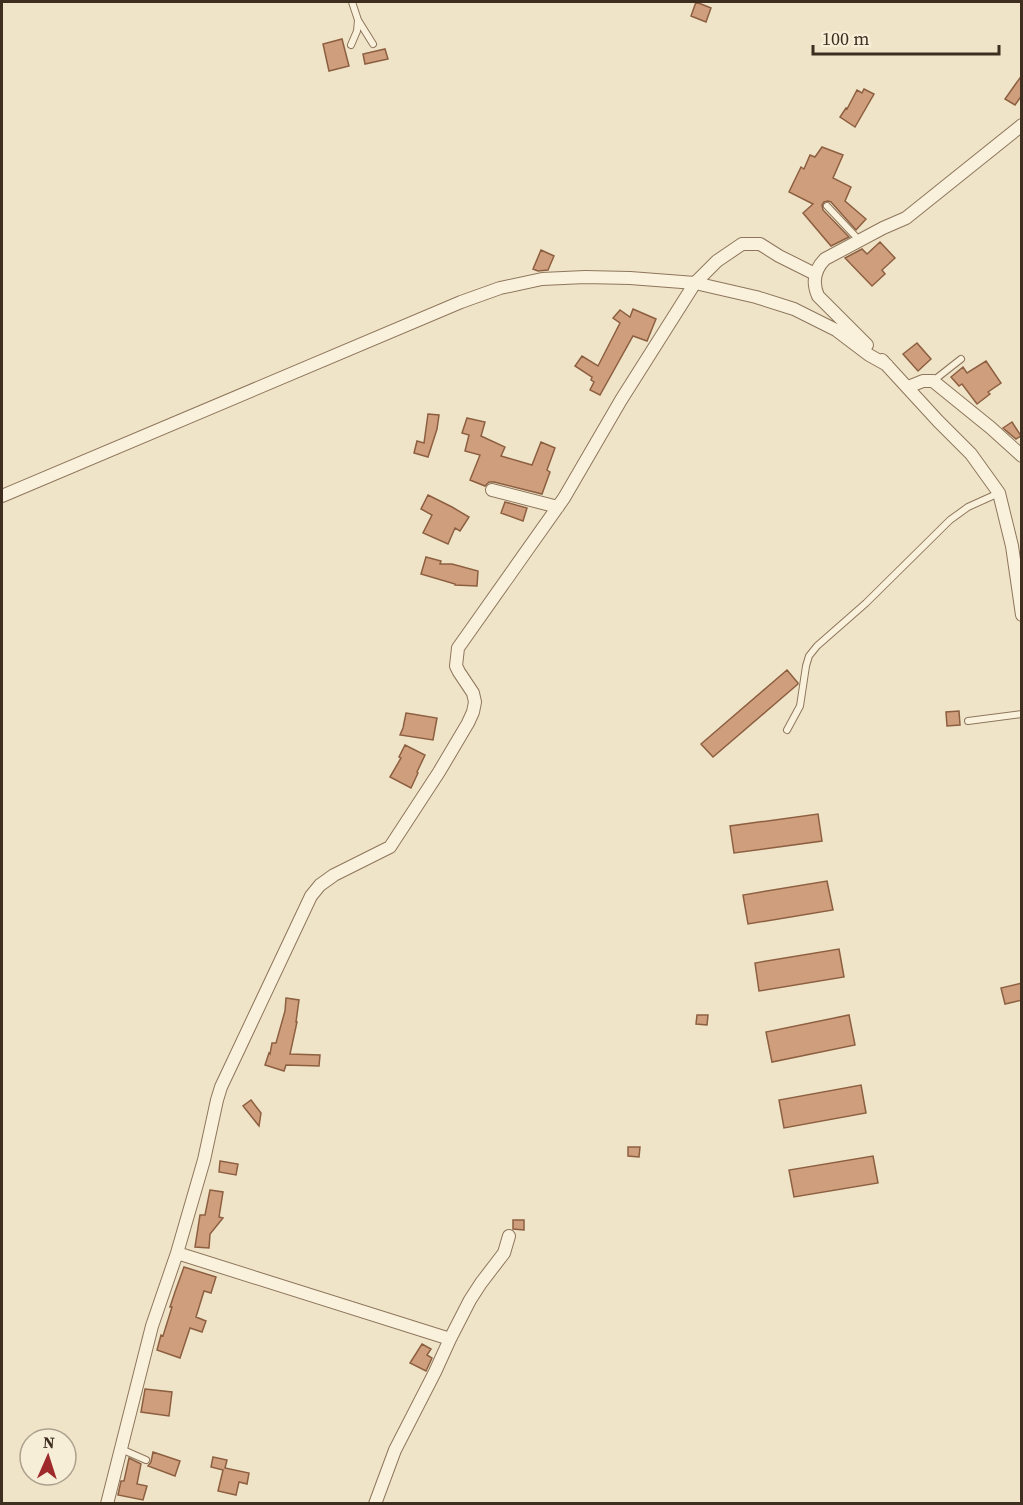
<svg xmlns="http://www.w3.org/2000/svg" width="1023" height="1505" font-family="'Source Serif 4',serif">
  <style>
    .building { fill: #cf9f7d; stroke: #8d5f41; stroke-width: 1.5 }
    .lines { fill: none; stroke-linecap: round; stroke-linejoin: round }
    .lane-casing { stroke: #8d765c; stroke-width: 8 }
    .street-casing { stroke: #8d765c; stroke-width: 14 }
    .lane { stroke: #faf1dc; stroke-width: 6 }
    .street { stroke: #faf1dc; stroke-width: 12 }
  </style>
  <rect width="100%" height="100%" fill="#f0e4c8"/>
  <path class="building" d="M696,2l15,6 -5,14 -15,-6z
    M342,39l7,27 -20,5 -6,-27z
    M385,49l3,10 -23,5 -2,-10z
    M1022,75v20l-7,10 -10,-6z
    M864,89l10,5 -19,33 -15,-10 6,-9 1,1 10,-19 5,3z
    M822,147l21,8 -10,23 18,9 -6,14 21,18 -10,11 -25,-28 -3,-1 -4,1 -2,3 1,5 26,27 -18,9 -28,-33 10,-9 -24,-12 12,-25 3,2 6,-14 5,2z
    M880,242l15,16 -13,12 3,4 -13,12 -27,-28 17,-9 5,5z
    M541,250l13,6 -6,14 -10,1 -5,-2z
    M633,309l23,10 -9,22 -14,-5 -33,59 -10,-5 4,-8 -3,-2 1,-3 -17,-11 7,-10 16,10 22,-43 -7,-5 7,-8 10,7z
    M917,343l14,16 -13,12 -15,-17z
    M986,361l15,22 -13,9 2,2 -13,10 -15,-20 -3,2 -8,-9 12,-10 4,6z
    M428,414l11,1 -2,14 -9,28 -14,-4 3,-12 7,2z
    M467,418l18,4 -4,14 24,11 -4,9 31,9 9,-23 14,6 -8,22 3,2 -8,22 -48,-12h-5l-4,4 -15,-6 10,-25 -15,-4 4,-16 -7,-2z
    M1012,422l9,14 -5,3 -13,-11z
    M428,495l24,12 17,10 -9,14 -5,-3 -7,16 -25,-11 9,-18 -11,-6z
    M505,502l22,6 -4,13 -22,-8z
    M426,557l15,4 -1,3h12l26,7 -1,15 -22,-1v-1l-34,-10z
    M787,670l11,13v1l-85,73 -12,-13z
    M959,711l1,14 -13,1 -1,-14z
    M406,713l31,5 -4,22 -33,-5 3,-7z
    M405,745l20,10 -8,17 1,1 -7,15 -21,-11 11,-19 -2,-1z
    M818,814l4,27 -88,12 -4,-27z
    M827,881l6,29 -85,14 -5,-29z
    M839,949l5,28 -85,14 -4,-28z
    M1022,983v17l-17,4 -4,-16z
    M286,998l13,2 -3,22h1l-7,32 30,1 -1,11 -33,-1 -2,6 -19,-6 4,-12 1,1 2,-11h4l9,-32z
    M697,1015h11l-1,10 -11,-1z
    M849,1015l6,30 -83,17 -6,-30z
    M861,1085l5,28 -82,15 -5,-28z
    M251,1100l10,13 -2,13 -16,-20z
    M628,1147h12l-1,10 -11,-1z
    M873,1156l5,27 -84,14 -5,-27z
    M220,1161l18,3 -2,11 -17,-3z
    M210,1190l13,2 -4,25 4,1 -13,16 -1,14 -14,-1 5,-32h5z
    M513,1220h11v10l-11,-1z
    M184,1267l32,10 -5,16 -7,-2 -8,26 10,4 -4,11 -12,-4 -10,30 -23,-8 4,-15 2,1 9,-29h-2l5,-15z
    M422,1344l9,5 -4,6 5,3 -6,13 -16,-8z
    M145,1389l27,3 -3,24 -28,-4z
    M153,1452l27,9 -5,15 -27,-10 3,-4z
    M213,1457l14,3 -2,8 24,5 -2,11 -8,-2 -3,13 -18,-4 5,-21 -12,-3z
    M129,1458l12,6 -4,20 10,2 -4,14 -25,-5 3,-14h3z"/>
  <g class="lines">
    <g class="lane-casing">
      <path id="lane" d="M352,2l6,18 15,24
        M351,45l6,-14 1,-11
        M827,206l32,34
        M933,381l28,-22
        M968,721l54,-7
        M787,730l13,-24 6,-40 3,-10 8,-10 49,-43 84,-83 18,-13 31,-14
        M121,1449l25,11"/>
    </g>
    <g class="street-casing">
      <path id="street" d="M867,345l-49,-49c-6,-14 -4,-26 7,-37l58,-31 23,-10 116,-93
        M882,360l56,61 33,33 28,39 13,53 10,69
        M908,387l15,-6h10l58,47 31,28
        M492,490l66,17
        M2,496l459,-194 39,-14 42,-9 43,-2 45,1 65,5 61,14 38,12 42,21 33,25 18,10
        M177,1253l273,86
        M107,1504l45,-178 25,-73 27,-93 13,-60 4,-13 90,-191 9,-11 14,-10 56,-28 49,-75 29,-49 5,-11 2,-10 -2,-9 -14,-21 -3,-6 2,-18 106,-150 57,-98 74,-117 22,-22 25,-17h18l19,12 36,18
        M375,1504l20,-54 40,-78 15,-33 20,-39 11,-17 23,-30 5,-17"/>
    </g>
    <use href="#lane" class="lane"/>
    <use href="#street" class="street"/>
  </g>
  <rect width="1023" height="1505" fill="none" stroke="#3d2e20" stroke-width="6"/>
  <g transform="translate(48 1457) rotate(3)"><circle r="28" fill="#f7eed8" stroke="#ada18e" stroke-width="1.5"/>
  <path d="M0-4.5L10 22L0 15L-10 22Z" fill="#9e2a2b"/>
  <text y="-9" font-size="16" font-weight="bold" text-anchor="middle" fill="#3d2e20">N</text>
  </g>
  <path d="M813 45v9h186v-9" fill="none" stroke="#3d2e20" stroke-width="3"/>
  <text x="822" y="45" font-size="18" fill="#3d2e20" stroke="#f7eed8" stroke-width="4.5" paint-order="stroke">100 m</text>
</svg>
